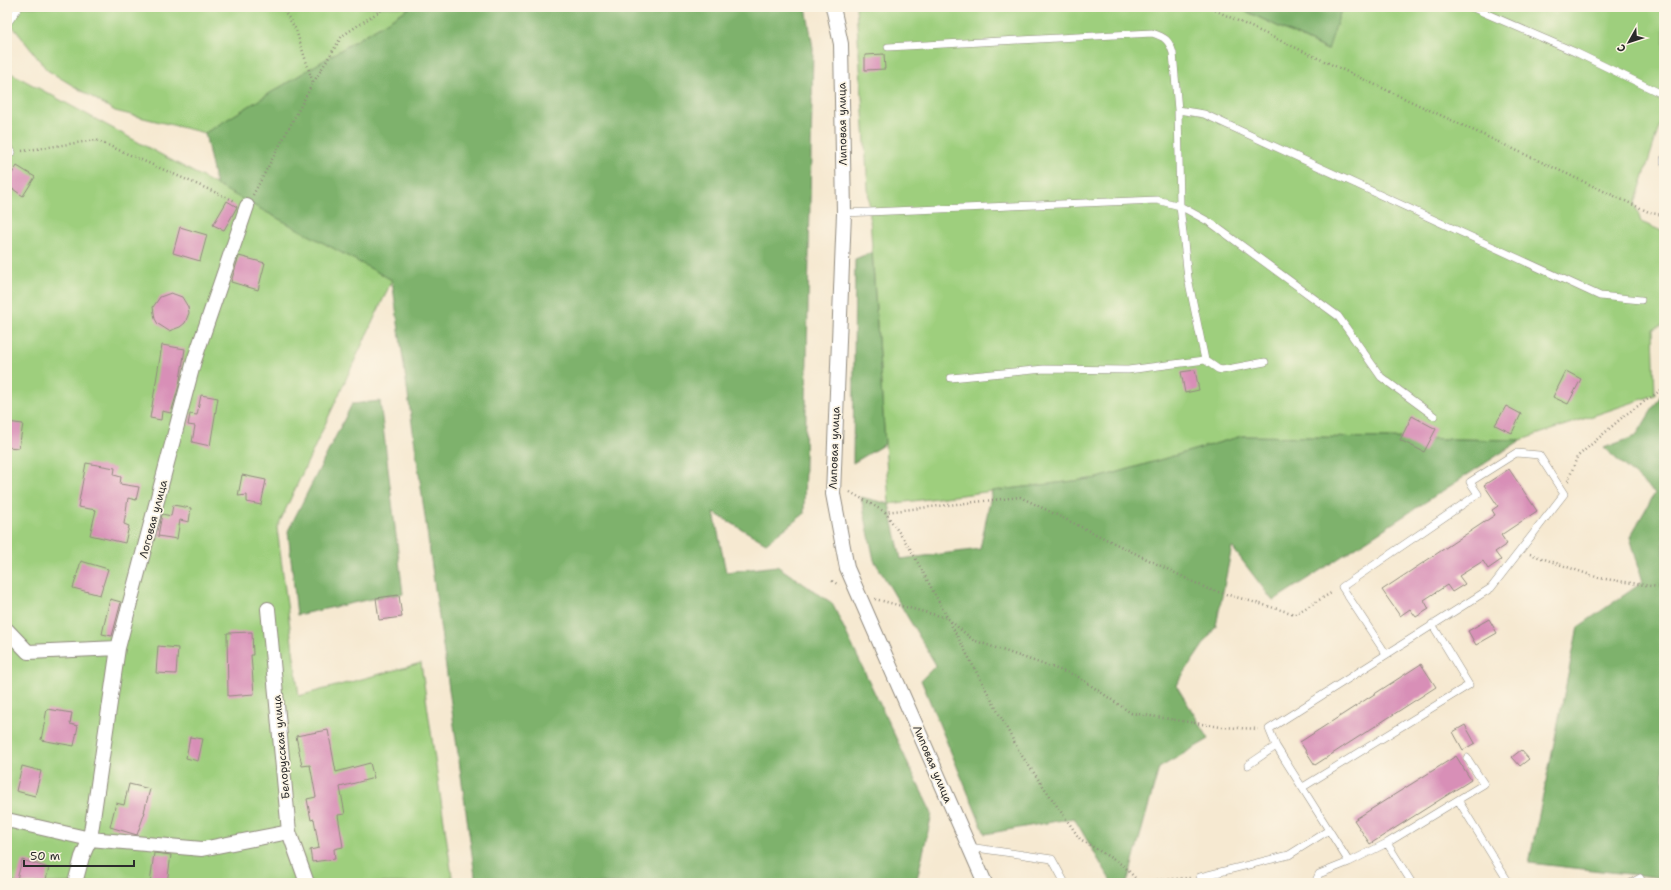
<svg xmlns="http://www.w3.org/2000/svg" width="1671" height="890" font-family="'Shantell Sans',sans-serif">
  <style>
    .green { fill: #9ecf7d; stroke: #647d54 }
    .forest { fill: #7eb26c; stroke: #546e4c }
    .building { fill: #d88fb7 }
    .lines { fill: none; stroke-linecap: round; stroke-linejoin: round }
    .service-casing { stroke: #908a7e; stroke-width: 8 }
    .minor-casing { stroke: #908a7e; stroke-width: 16 }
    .path { stroke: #908a7e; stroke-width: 2.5; stroke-dasharray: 1 3; stroke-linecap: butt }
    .service { stroke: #fff; stroke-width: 7 }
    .minor { stroke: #fff; stroke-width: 14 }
    .labels { text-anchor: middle; stroke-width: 3.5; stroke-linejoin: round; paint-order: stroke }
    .street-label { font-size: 11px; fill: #2b2b2b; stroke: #fcf5e5 }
  </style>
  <rect width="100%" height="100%" fill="#fcf5e5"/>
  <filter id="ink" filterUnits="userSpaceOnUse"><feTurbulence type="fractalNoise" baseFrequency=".025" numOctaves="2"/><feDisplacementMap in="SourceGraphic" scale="8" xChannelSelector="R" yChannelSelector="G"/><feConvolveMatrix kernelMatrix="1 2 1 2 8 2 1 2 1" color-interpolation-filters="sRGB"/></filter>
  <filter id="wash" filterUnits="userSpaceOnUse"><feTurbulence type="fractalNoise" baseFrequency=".012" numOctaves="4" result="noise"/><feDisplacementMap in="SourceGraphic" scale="16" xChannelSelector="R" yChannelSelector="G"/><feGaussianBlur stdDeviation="0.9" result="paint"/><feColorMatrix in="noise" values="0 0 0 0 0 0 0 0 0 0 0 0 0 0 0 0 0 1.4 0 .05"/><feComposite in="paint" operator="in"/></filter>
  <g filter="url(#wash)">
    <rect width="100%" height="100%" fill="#f6e9d1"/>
    <path class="green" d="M7,7h404l-206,126 -90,-22 -68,-41 -40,-51z
      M856,7h381l90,43 15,-43h322v104l-29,93 6,18 23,10v93l-11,4 2,66 -134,45 -279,-4 -144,42 -209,26z
      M7,71l385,209 -115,248 22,168 122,-33 32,220h-446z"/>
    <path class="forest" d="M411,7h395l7,41 -9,466 -38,29 -52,-30 12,59 51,-6 55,37 100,211 -16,69h-440l-84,-603 -176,-95 -11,-52z
      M1237,7h105l-14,43z
      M872,252l13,192 -32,19 2,-204z
      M1664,390v488l-135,-15 49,-236 65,-45 -13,-45 25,-44 -51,-45 32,-12z
      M380,401l23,193 -27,4 -79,17 -9,-84 64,-127z
      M1242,436l279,4 -248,161 -41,-54 -16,79 -40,59 33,54 -50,29 -32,115h-15l-38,-65 -89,16 -64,-154 15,-15 -62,-105 -13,-63 28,7 12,55 79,-10 12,-58 106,-13z"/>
    <g id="blocks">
      <path class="building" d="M884,54l1,15 -20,1v-15z
        M17,166l18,11 -12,19 -16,-11v-4z
        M227,201l10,6 -13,23 -11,-5z
        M180,227l27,8 -7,26 -27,-8z
        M239,256l26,7 -7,27 -27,-8z
        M171,293l11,4 6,10 1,6 -4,10 -5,4 -11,4 -11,-7 -3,-5 -2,-12 7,-10z
        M162,345l23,4 -6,37 -8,27 -9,-2 -1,9 -11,-2z
        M1195,370l4,20 -14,3 -4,-21z
        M1566,371l15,8 -13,25 -15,-7z
        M201,395l17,3 -8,48 -18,-4 3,-16 -7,-1 2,-11 7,1z
        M1506,406l15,8 -9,19 -17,-8z
        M1412,416l24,13 -12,23 -24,-12z
        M7,422l16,2 -4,24 -12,-1z
        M86,463l29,5 -1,7 7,2 -1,7 19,3 -3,13 -8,-2 -4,26 5,2 -4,17 -35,-8 6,-25 -18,-3z
        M1509,469l28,42 -36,24 6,9 -12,8 6,8 -13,9 -5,-8 -24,15 6,8 -13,8 -5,-7 -23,15 5,9 -13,8 -6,-8 -10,7 -18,-26 113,-75 -3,-5 6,-4 -14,-21z
        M242,475l24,5 -5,25 -14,-3v-7l-9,1z
        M173,505l18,3 -2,14 -9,-2 -3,19 -19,-3 4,-22 9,2z
        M81,561l27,8 -8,26 -27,-7z
        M399,595l3,22 -23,3 -3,-22z
        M110,599l11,3 -9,34 -10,-2z
        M1489,619l8,14 -21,12 -8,-14z
        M252,632l1,23h-2l3,39 -26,2 -1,-63z
        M158,646l20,2 -2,26 -20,-1z
        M1421,664l15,23 -121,78 -15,-23z
        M47,709l25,4 -2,11 8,2 -4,20 -33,-6z
        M1465,725l10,18 -12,7 -10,-18z
        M328,730l8,42 34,-9 4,15 -34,9 5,27 -7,1 5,32 -9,2 1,10 -23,3 -2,-12 9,-2 -5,-29 -3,1 -4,-21 9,-2 -6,-32 -8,1 -6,-30z
        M190,737l13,2 -5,22 -12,-3z
        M1521,750l8,9 -9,7 -8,-9z
        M1456,756l15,24 -101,64 -16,-24z
        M22,766l19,5 -6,25 -19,-5z
        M129,784l21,5 -6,23h1l-8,23 -27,-8 6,-24 8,2z
        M154,853l17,2 -4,28h-17z
        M22,860l27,8 -4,15h-29z"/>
    </g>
  </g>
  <g filter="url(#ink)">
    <use href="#blocks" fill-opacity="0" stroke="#908a7e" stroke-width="1"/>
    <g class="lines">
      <g class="service-casing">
        <path id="service" d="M1471,7l104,45 89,43
          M7,24l12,-17
          M888,47l264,-14c13,4 17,7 21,20l5,57 2,96 8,72 17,82 -77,10 -84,-1 -93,9
          M1178,110l26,4 396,182 41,4
          M7,145l5,7
          M1664,159v4
          M844,213l313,-13 23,6 31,17 127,93 43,61 53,39
          M1205,360l13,9 4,1 43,-8
          M1386,654l-44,-67 136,-93 -8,-12 46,-29 23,2 25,39 -73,94 -222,141 7,17 73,116 38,-19 97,-59 -17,-26
          M1248,765l28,-19
          M1303,787l166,-102 -37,-61
          M1458,800l51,83
          M1387,843l25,40
          M969,847l83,12 13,24
          M1200,877l89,-22 40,-25
          M1315,883l4,-9 30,-12
          M1631,883l9,-5 3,5"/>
      </g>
      <g class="minor-casing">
        <path id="minor" d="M833,7l8,37 3,169 -11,281 14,74 138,315
          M268,609l21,223 18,51
          M7,630l21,22 90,-4
          M7,820l83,19 112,10 87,-17
          M75,883l7,-26 8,-18 28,-191 76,-287 53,-155"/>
      </g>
      <path class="path" d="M282,7l14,23 17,53
        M1208,7l443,206 13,2
        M22,151l74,-11 139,61
        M253,195l60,-112 29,-47 44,-29
        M1568,481l9,-24 48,-42 39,-27
        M850,492l35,20 135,-15 188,92 87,25 38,-22
        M885,512l26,38 109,203 60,86 44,27 14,15
        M1530,554l69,24 65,10
        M832,581l7,4
        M875,599l72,19 26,22 104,36 54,37 90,14 37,2
        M1129,883l9,-2 52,-3"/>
      <use href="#service" class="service"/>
      <use href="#minor" class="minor"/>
    </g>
  </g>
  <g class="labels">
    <g class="street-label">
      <text transform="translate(842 124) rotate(-91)" y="4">Липовая улица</text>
      <text transform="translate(834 448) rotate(-88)" y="4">Липовая улица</text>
      <text transform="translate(153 519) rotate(-75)" y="4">Логовая улица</text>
      <text transform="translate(281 747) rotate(-95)" y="4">Белорусская улица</text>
      <text transform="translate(933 764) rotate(67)" y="4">Липовая улица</text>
    </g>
  </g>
  <rect width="1671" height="890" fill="none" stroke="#fcf5e5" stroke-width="24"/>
  <g transform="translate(1629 42) rotate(231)" stroke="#fcf5e5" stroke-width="3" paint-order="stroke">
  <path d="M0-3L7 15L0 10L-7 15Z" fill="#2b2b2b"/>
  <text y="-6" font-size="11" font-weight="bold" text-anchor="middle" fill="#2b2b2b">С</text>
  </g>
  <path d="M24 860v6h110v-6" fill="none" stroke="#2b2b2b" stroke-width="2"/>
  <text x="30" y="860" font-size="12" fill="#2b2b2b" stroke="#fcf5e5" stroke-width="3" paint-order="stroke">50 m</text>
</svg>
